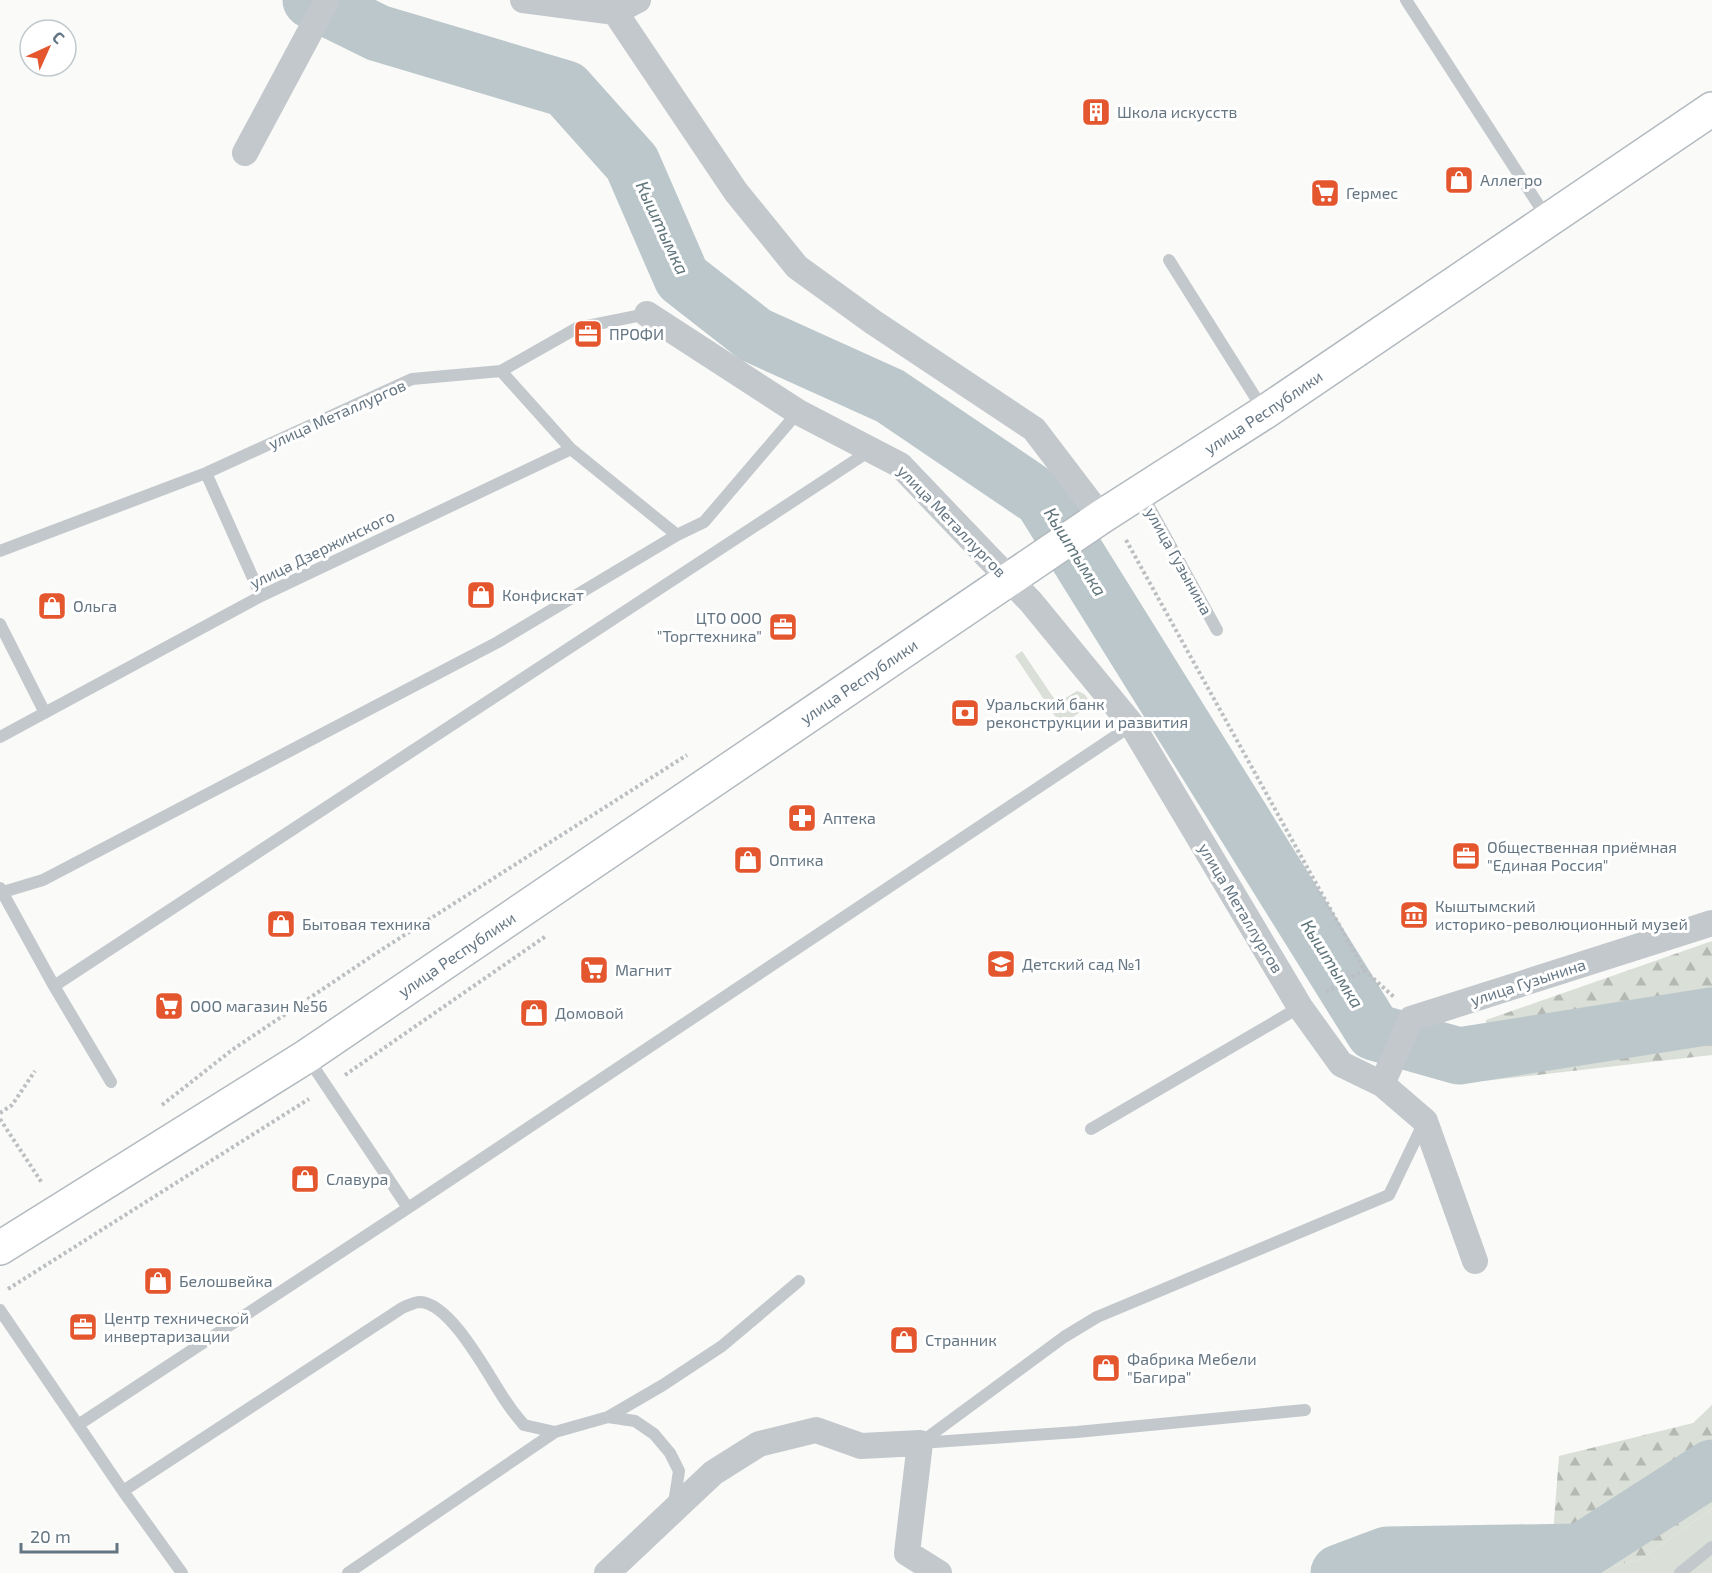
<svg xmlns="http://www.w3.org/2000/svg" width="1712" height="1573" font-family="'Exo 2',sans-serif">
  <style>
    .grass { fill: #dadfd7 }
    .forest { fill: url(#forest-firs) }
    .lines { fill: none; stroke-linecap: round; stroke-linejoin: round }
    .river { stroke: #bbc7cb; stroke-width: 57 }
    .secondary-casing { stroke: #b3babf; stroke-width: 36 }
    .path { stroke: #bbbfc2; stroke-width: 4; stroke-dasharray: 3 3; stroke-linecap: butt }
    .lane { stroke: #c3c8cc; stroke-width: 12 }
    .street { stroke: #c3c8cc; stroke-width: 26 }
    .secondary { stroke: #fff; stroke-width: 33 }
    .labels { text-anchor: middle; stroke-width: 6; stroke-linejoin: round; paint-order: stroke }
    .poi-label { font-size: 16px; fill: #657683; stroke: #fff; text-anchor: start }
    .street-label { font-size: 16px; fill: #657683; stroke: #fff }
    .water-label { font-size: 18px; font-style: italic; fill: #60757c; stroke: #fff }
  </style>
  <defs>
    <pattern id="forest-firs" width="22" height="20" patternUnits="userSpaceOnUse" patternTransform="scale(1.5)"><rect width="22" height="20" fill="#dadfd7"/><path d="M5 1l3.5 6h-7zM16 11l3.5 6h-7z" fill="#b4b9b4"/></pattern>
  </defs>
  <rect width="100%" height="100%" fill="#fafaf8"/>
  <path class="grass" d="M1022,651l35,52 20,-12c9,2 15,9 8,18l-24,16 -46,-69z
    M1712,1509v64h-126l55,-14z"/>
  <path class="forest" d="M1712,941v114l-228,26 2,-61z
    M1712,1405v104l-71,50 -55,14h-36l9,-117 134,-33z"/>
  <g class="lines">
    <path class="river" d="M311,0l67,33 188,56 66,74 50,115 73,57 135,61 152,103 332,533 85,24 253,-40
      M1339,1573l48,-18 194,-3 131,-84"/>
    <g class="secondary-casing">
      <g id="secondary">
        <path id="s1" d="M0,1248l307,-192 794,-539 164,-105 447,-303"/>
      </g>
    </g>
    <path class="path" d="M1126,540l238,430 30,27
      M1326,992l38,-22
      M345,1075l201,-139
      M162,1105l70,-55 149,-100 306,-195
      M0,1113l12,-8 23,-34
      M0,1119l42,64
      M8,1289l301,-190"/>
    <path class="lane" d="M1406,0l141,218
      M1169,260l95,151
      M571,449l106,86
      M206,473l55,123
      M1141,492l76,138
      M0,551l206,-78 206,-94 89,-8 76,-43 70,-14
      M0,624l45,89
      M0,737l261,-141 310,-147 -70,-78
      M0,888l54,98 57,96
      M3,892l40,-12 455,-238 179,-107 27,-13 94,-110
      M54,986l817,-536
      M307,1057l101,151
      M1091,1129l209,-122
      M0,1310l123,181 59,82
      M1305,1410l-228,22 -157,11 144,-106 33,-20 292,-122 34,-71
      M608,1417l55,-32 59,-39 77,-65
      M78,1425l330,-217 724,-483
      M123,1491l279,-183c5,-2 12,-6 18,-6 32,1 70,77 87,101 5,8 11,15 17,22l31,7 53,-15 27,4 19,13 16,19 9,18 -4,26 -3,8
      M348,1573l207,-141
      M1680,1573l32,-26"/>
    <path class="street" d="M523,0l92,12 121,180 61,75 76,55 161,107 67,88
      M615,12l23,-12
      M245,153l82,-153
      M647,314l151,98 102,53 131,137 101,123 168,282 41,57 41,20 43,37 50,140
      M1382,1084l29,-65 301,-96
      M607,1573l106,-100 46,-29 57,-14 45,16 59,-3 -13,110 32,20"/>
    <use href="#secondary" class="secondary"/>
  </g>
  <defs>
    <g id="building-square" transform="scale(1.5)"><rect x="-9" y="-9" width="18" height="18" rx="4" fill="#e4572e" stroke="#fff"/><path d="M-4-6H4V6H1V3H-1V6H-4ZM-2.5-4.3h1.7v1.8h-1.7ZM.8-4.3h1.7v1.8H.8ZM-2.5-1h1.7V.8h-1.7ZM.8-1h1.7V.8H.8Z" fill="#fff"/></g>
    <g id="shop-square" transform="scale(1.5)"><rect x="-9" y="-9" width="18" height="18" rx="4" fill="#e4572e" stroke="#fff"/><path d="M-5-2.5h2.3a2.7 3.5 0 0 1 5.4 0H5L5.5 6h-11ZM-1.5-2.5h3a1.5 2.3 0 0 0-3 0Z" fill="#fff"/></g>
    <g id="supermarket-square" transform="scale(1.5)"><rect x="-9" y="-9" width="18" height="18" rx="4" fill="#e4572e" stroke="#fff"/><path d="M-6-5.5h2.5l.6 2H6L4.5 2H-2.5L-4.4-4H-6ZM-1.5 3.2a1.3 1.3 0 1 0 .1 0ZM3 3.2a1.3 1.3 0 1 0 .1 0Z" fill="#fff"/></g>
    <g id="office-square" transform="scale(1.5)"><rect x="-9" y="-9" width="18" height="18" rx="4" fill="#e4572e" stroke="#fff"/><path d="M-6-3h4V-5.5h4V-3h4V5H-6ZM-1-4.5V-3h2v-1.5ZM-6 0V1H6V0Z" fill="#fff"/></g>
    <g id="bank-square" transform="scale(1.5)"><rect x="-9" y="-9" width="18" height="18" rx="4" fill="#e4572e" stroke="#fff"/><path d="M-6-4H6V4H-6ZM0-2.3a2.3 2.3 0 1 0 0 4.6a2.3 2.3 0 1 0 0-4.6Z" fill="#fff"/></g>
    <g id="pharmacy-square" transform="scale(1.5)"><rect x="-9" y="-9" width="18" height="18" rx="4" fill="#e4572e" stroke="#fff"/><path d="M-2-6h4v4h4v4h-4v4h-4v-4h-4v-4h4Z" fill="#fff"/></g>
    <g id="museum-square" transform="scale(1.5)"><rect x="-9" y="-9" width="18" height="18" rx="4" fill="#e4572e" stroke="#fff"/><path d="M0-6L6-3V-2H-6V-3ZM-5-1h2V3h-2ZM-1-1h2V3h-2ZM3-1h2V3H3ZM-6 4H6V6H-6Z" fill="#fff"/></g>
    <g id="school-square" transform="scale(1.5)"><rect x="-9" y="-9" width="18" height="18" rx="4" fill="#e4572e" stroke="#fff"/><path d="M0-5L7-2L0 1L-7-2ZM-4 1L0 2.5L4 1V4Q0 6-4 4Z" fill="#fff"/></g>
  </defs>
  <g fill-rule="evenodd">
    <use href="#building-square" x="1096" y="112"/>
    <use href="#shop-square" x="1459" y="180"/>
    <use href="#supermarket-square" x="1325" y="193"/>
    <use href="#office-square" x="588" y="334"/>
    <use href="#shop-square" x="481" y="595"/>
    <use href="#shop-square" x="52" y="606"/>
    <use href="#office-square" x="783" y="627"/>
    <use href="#bank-square" x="965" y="713"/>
    <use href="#pharmacy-square" x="802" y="818"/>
    <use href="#office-square" x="1466" y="856"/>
    <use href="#shop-square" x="748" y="860"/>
    <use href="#museum-square" x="1414" y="915"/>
    <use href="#shop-square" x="281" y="924"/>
    <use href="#school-square" x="1001" y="964"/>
    <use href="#supermarket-square" x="594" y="970"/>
    <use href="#supermarket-square" x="169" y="1006"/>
    <use href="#shop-square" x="534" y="1013"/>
    <use href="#shop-square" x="305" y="1179"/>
    <use href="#shop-square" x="158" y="1281"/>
    <use href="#office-square" x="83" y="1327"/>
    <use href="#shop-square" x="904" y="1340"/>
    <use href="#shop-square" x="1106" y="1368"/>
  </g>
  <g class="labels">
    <g class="poi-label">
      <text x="1117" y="118">Школа искусств</text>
      <text x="1480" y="186">Аллегро</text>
      <text x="1346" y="199">Гермес</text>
      <text x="609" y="340">ПРОФИ</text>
      <text x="502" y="601">Конфискат</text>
      <text x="73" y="612">Ольга</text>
      <text x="762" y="624" text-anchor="end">ЦТО ООО<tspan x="762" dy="18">"Торгтехника"</tspan></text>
      <text x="986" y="710">Уральский банк<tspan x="986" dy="18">реконструкции и развития</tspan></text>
      <text x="823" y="824">Аптека</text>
      <text x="1487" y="853">Общественная приёмная<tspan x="1487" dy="18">"Единая Россия"</tspan></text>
      <text x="769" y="866">Оптика</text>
      <text x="1435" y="912">Кыштымский<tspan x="1435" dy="18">историко-революционный музей</tspan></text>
      <text x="302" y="930">Бытовая техника</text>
      <text x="1022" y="970">Детский сад №1</text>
      <text x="615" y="976">Магнит</text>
      <text x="190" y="1012">ООО магазин №56</text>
      <text x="555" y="1019">Домовой</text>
      <text x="326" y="1185">Славура</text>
      <text x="179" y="1287">Белошвейка</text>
      <text x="104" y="1324">Центр технической<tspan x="104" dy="18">инвертаризации</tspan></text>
      <text x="925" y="1346">Странник</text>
      <text x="1127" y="1365">Фабрика Мебели<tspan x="1127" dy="18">"Багира"</tspan></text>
    </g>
    <g class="street-label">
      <text dy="6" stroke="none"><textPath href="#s1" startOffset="1515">улица Республики</textPath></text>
      <text transform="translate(337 414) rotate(-24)" y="6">улица Металлургов</text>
      <text transform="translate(952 521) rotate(46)" y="6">улица Металлургов</text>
      <text transform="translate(322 549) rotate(-26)" y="6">улица Дзержинского</text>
      <text transform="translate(1179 561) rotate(61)" y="6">улица Гузынина</text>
      <text dy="6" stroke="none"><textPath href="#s1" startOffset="1029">улица Республики</textPath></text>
      <text transform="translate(1241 908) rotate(59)" y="6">улица Металлургов</text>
      <text dy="6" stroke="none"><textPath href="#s1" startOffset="543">улица Республики</textPath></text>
      <text transform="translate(1528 982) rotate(-18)" y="6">улица Гузынина</text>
    </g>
    <g class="water-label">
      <text transform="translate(662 228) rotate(65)" y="6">Кыштымка</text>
      <text transform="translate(1075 552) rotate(58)" y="6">Кыштымка</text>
      <text transform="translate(1332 964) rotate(58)" y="6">Кыштымка</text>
    </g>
  </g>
  <g transform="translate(48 48) rotate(45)"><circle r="28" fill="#ffffff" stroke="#c1c8cd" stroke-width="1.5"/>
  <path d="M0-4.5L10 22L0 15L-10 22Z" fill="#e4572e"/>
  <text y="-9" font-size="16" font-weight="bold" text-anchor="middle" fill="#657683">С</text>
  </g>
  <path d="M21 1543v9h96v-9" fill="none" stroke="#657683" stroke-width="3"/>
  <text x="30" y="1543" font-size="18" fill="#657683" stroke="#ffffff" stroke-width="4.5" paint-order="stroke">20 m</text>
</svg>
